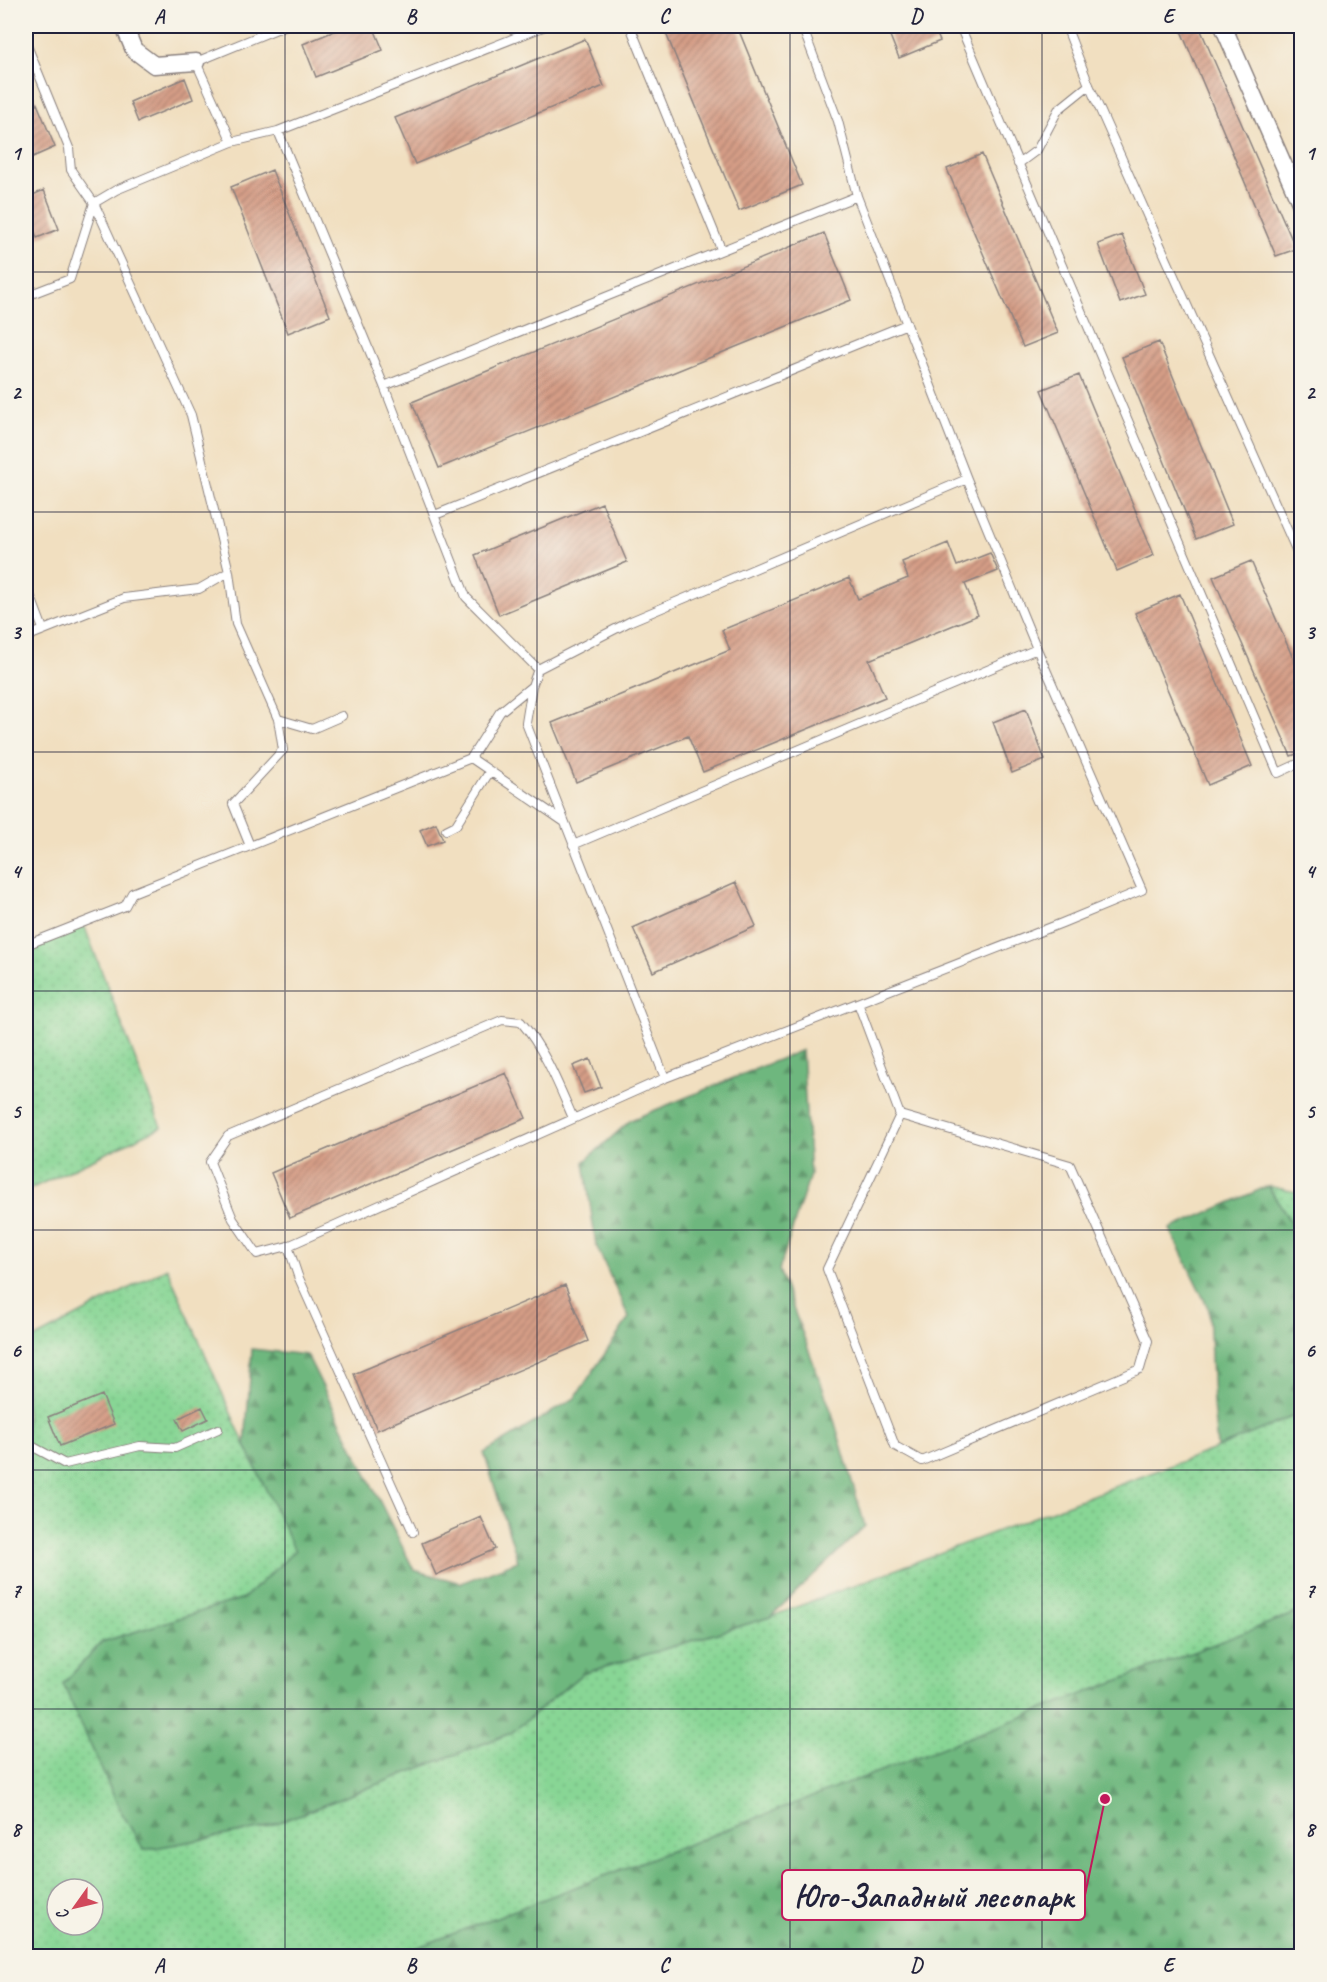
<svg xmlns="http://www.w3.org/2000/svg" width="1327" height="1982" font-family="Caveat,sans-serif">
  <style>
    .green { fill: url(#green-dots); stroke: #557c68; stroke-width: 1.5; fill-rule: evenodd }
    .forest { fill: url(#forest-firs); stroke: #486c5c; stroke-width: 1.5 }
    .building { fill: url(#building-hatch) }
    .lines { fill: none; stroke-linecap: round; stroke-linejoin: round }
    .lane-casing { stroke: #8a807e; stroke-width: 10 }
    .street-casing { stroke: #8a807e; stroke-width: 19 }
    .lane { stroke: #fff; stroke-width: 8 }
    .street { stroke: #fff; stroke-width: 16 }
    .grid { fill: none; stroke: #22223b; stroke-width: 1.5; stroke-opacity: 0.55 }
    .leader { fill: none; stroke: #c2185b; stroke-width: 2 }
    .callout-dot { fill: #c2185b; stroke: #f7f3e8; stroke-width: 2 }
    .callout { fill: #f7f3e8; stroke: #c2185b; stroke-width: 2 }
    .callout-label { font-size: 32px; text-anchor: middle; font-weight: bold; fill: #22223b }
    .neatline { fill: none; stroke: #22223b; stroke-width: 2 }
    .grid-label { font-size: 20px; text-anchor: middle; font-weight: bold; fill: #22223b }
  </style>
  <defs>
    <pattern id="green-dots" width="8" height="8" patternUnits="userSpaceOnUse" patternTransform="scale(1.5)"><rect width="8" height="8" fill="#88d695"/><path d="M2 2h.1M6 6h.1" fill="none" stroke="#75b781" stroke-width="1.8" stroke-linecap="round"/></pattern>
    <pattern id="forest-firs" width="22" height="20" patternUnits="userSpaceOnUse" patternTransform="scale(1.5)"><rect width="22" height="20" fill="#6eb77e"/><path d="M5 1l3.5 6h-7zM16 11l3.5 6h-7z" fill="#5a9468"/></pattern>
    <pattern id="building-hatch" width="6" height="6" patternUnits="userSpaceOnUse" patternTransform="scale(1.5)"><rect width="6" height="6" fill="#d59d86"/><path d="M-1 1l2-2M0 6l6-6M5 7l2-2" fill="none" stroke="#ac806f"/></pattern>
  </defs>
  <rect width="100%" height="100%" fill="#f7f3e8"/>
  <filter id="ink" filterUnits="userSpaceOnUse"><feTurbulence type="fractalNoise" baseFrequency=".0167" numOctaves="2"/><feDisplacementMap in="SourceGraphic" scale="12" xChannelSelector="R" yChannelSelector="G"/><feConvolveMatrix kernelMatrix="1 2 1 2 8 2 1 2 1" color-interpolation-filters="sRGB"/></filter>
  <filter id="wash" filterUnits="userSpaceOnUse"><feTurbulence type="fractalNoise" baseFrequency=".008" numOctaves="4" result="noise"/><feDisplacementMap in="SourceGraphic" scale="24" xChannelSelector="R" yChannelSelector="G"/><feGaussianBlur stdDeviation="1.35" result="paint"/><feColorMatrix in="noise" values="0 0 0 0 0 0 0 0 0 0 0 0 0 0 0 0 0 1.4 0 .05"/><feComposite in="paint" operator="in"/></filter>
  <g filter="url(#wash)">
    <rect width="100%" height="100%" fill="#f1dfc0"/>
    <path class="green" d="M84,925l77,202 -135,64v-243z
      M1268,1186l33,7v46z
      M167,1268l78,177 51,106 -52,47 -142,44 -39,42 57,126 24,40 120,-22 247,-95 71,-59 188,-57 447,-169 84,-35v198l-906,345h-369v-613zM57,1889h36v36h-36z"/>
    <path class="forest" d="M802,1050l8,125 -31,95 53,143 33,113 -95,91 -188,57 -71,59 -247,95 -120,22 -24,-40 -57,-126 39,-42 142,-44 51,-47 -50,-106 7,-96 55,6 107,215 47,13 57,-22 -34,-108 91,-55 54,-80 -33,-73 -12,-83 47,-42z
      M1268,1186l33,53v174l-84,35 -4,-44 -4,-94 -39,-81z
      M1301,1611v345h-906l107,-41z"/>
    <g id="blocks">
      <path class="building" d="M347,26h26l10,24 -67,27 -13,-33z
        M663,26h74l65,159 -63,26z
        M886,26h47l7,15 -41,17z
        M1179,26h20l97,223 -20,7z
        M585,39l19,47 -189,78 -20,-46z
        M26,77l29,70 -29,13z
        M185,78l8,21 -55,23 -8,-20z
        M982,154l76,179 -35,14 -76,-178z
        M272,170l58,146 -42,17 -57,-146z
        M44,190l15,39 -22,9 -11,-30v-10z
        M824,233l27,67 -412,168 -27,-66z
        M1122,235l23,59 -25,9 -22,-59z
        M1159,342l74,182 -37,15 -74,-182z
        M1079,375l75,180 -37,16 -76,-181z
        M602,503l25,59 -128,53 -24,-60z
        M948,543l9,23 33,-13 8,18 -33,13 13,31 -109,45 16,37 -182,75 -15,-36 -112,46 -24,-59 178,-73 -8,-20 127,-52 9,21 50,-21 -6,-16z
        M1251,561l51,118v73l-11,4 -78,-179z
        M1180,594l72,172 -44,19 -73,-172z
        M1026,709l19,51 -33,13 -19,-51z
        M436,823l7,17 -16,6 -7,-16z
        M736,882l20,44 -103,46 -20,-44z
        M590,1059l11,28 -17,6 -11,-27z
        M506,1073l20,45 -236,100 -19,-45z
        M565,1285l23,56 -211,89 -23,-56z
        M102,1395l12,29 -54,22 -12,-29z
        M202,1407l6,12 -25,12 -6,-12z
        M481,1517l14,32 -59,26 -14,-32z"/>
    </g>
  </g>
  <g filter="url(#ink)">
    <use href="#blocks" fill-opacity="0" stroke="#8a807e" stroke-width="1.5"/>
    <g class="lines">
      <g class="lane-casing">
        <path id="lane" d="M630,26l91,223
          M960,26l318,747 24,-11
          M1066,26l23,59 213,478
          M26,43l43,105 2,22 23,33 -24,76 -44,17
          M278,131l106,255 82,211 72,72
          M232,142l-36,-80 88,-36
          M1018,164l19,-14 21,-40 31,-25
          M384,386l473,-190
          M435,515l472,-191
          M26,584l17,45
          M26,637l98,-39 75,-9 30,-17
          M532,686l-6,37 139,355
          M278,719l34,10 30,-13
          M471,758l92,63
          M446,830l10,-5 34,-54
          M573,845l464,-196
          M250,846l-17,-42 50,-54 -5,-31 -42,-95 -7,-52 -38,-157 -97,-212 22,-13 116,-48 46,-11 267,-105
          M26,945l99,-39 7,-13 339,-135 29,-46 32,-26 6,-17 93,-48 336,-142
          M858,1003l42,112 -73,154 68,177 27,15 218,-92 8,-28 -78,-176 -170,-50
          M288,1246l-31,8 -24,-35 -23,-57 18,-26 274,-116 19,2c24,28 37,62 52,96
          M26,1443l39,21 75,-18 35,2 43,-19
          M413,1532l-115,-256 -10,-30 377,-168 397,-155 80,-33 -105,-241 -70,-170 -110,-283 -19,-75 -36,-95"/>
      </g>
      <g class="street-casing">
        <path id="street" d="M124,26l10,24 20,15 42,-3
          M1223,26l79,181"/>
      </g>
      <use href="#lane" class="lane"/>
      <use href="#street" class="street"/>
    </g>
  </g>
  <path class="grid" d="M285,26v1930M537,26v1930M790,26v1930M1042,26v1930M26,272h1276M26,512h1276M26,752h1276M26,991h1276M26,1230h1276M26,1470h1276M26,1709h1276"/>
  <path class="leader" d="M1105 1799L1085 1895"/>
  <circle class="callout-dot" cx="1105" cy="1799" r="6"/>
  <rect class="callout" x="782" y="1870" width="303" height="50" rx="6"/>
  <g class="callout-label">
    <text x="934" y="1907">Юго-Западный лесопарк</text>
  </g>
  <rect width="1327" height="1982" fill="none" stroke="#f7f3e8" stroke-width="66"/>
  <g transform="translate(75 1907) rotate(236)"><circle r="28" fill="#f7f3e8" stroke="#a29fa3" stroke-width="1.5"/>
  <path d="M0-4.5L10 22L0 15L-10 22Z" fill="#d1495b"/>
  <text y="-9" font-size="16" font-weight="bold" text-anchor="middle" fill="#22223b">С</text>
  </g>
  <rect x="33" y="33" width="1261" height="1916" class="neatline"/>
  <g class="grid-label">
    <text x="159" y="23">A</text>
    <text x="411" y="23">B</text>
    <text x="664" y="23">C</text>
    <text x="916" y="23">D</text>
    <text x="1168" y="23">E</text>
    <text x="16" y="160">1</text>
    <text x="1310" y="160">1</text>
    <text x="16" y="399">2</text>
    <text x="1310" y="399">2</text>
    <text x="16" y="639">3</text>
    <text x="1310" y="639">3</text>
    <text x="16" y="878">4</text>
    <text x="1310" y="878">4</text>
    <text x="16" y="1118">5</text>
    <text x="1310" y="1118">5</text>
    <text x="16" y="1357">6</text>
    <text x="1310" y="1357">6</text>
    <text x="16" y="1597">7</text>
    <text x="1310" y="1597">7</text>
    <text x="16" y="1836">8</text>
    <text x="1310" y="1836">8</text>
    <text x="159" y="1972">A</text>
    <text x="411" y="1972">B</text>
    <text x="664" y="1972">C</text>
    <text x="916" y="1972">D</text>
    <text x="1168" y="1972">E</text>
  </g>
</svg>
